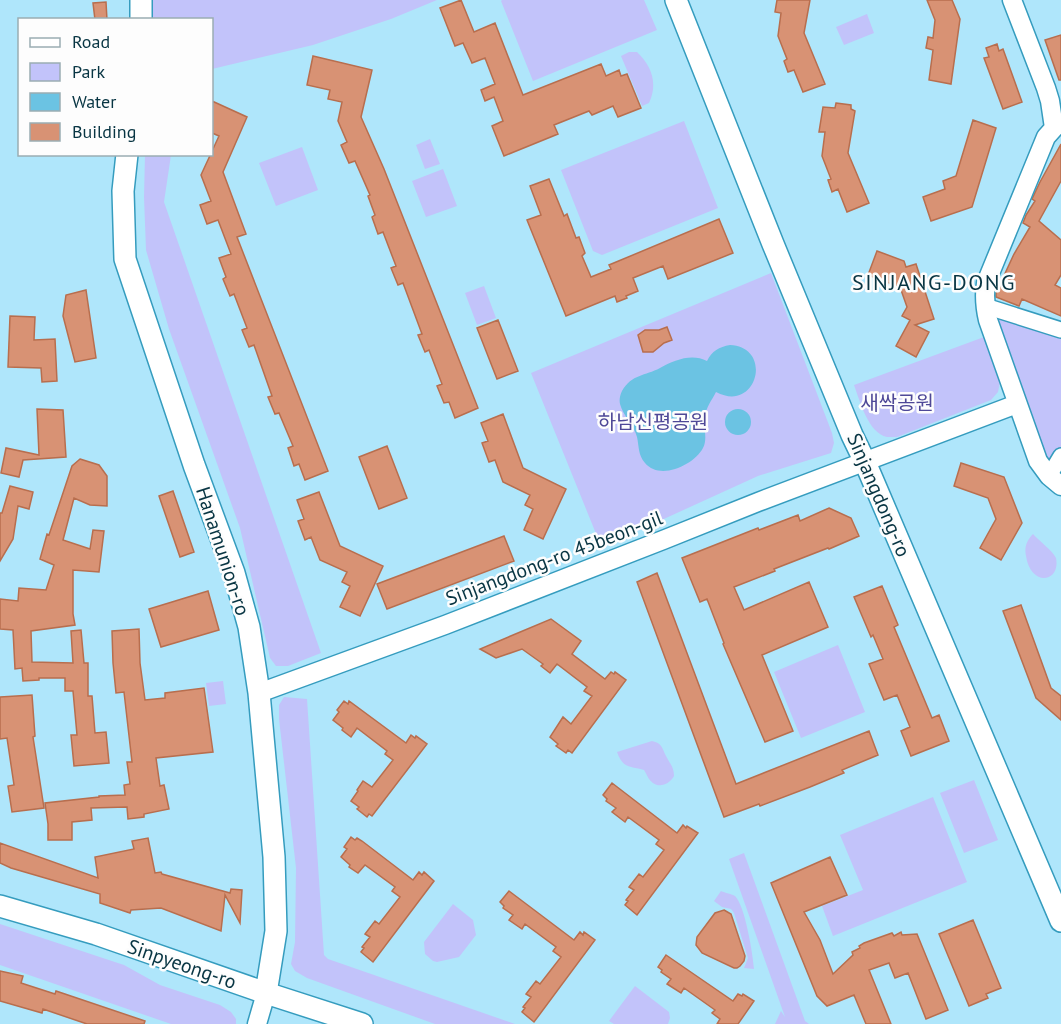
<svg xmlns="http://www.w3.org/2000/svg" width="1061" height="1024" font-family="'PT Sans','Noto Sans KR',sans-serif">
  <style>
    .green { fill: #c2c3fa }
    .water { fill: #6bc3e3 }
    .building { fill: #d89274; stroke: #b86e4e; stroke-width: 1.5 }
    .lines { fill: none; stroke-linecap: round; stroke-linejoin: round }
    .minor-casing { stroke: #359cbe; stroke-width: 18 }
    .tertiary-casing { stroke: #359cbe; stroke-width: 21 }
    .secondary-casing { stroke: #359cbe; stroke-width: 24 }
    .minor { stroke: #fff; stroke-width: 15 }
    .tertiary { stroke: #fff; stroke-width: 18 }
    .secondary { stroke: #fff; stroke-width: 21 }
    .labels { text-anchor: middle; stroke-width: 5; stroke-linejoin: round; paint-order: stroke }
    .park-label { font-size: 20px; fill: #4e4897; stroke: #fdfdfd }
    .street-label { font-size: 20px; fill: #083543; stroke: #fdfdfd }
    .quarter-label { font-size: 22px; letter-spacing: 1.5px; fill: #083543; stroke: #fdfdfd }
  </style>
  <rect width="100%" height="100%" fill="#afe6fb"/>
  <path class="green" d="M149,0h288l-46,19 -78,26 -101,24v-49h-63z
    M502,0h142l13,30 -124,51 -32,-80z
    M867,14l7,19 -30,12 -8,-18z
    M629,52h8c15,14 21,32 12,51l-7,3 -21,-50z
    M684,121l34,87 -116,47 -9,-4 -32,-81z
    M430,139l10,25 -15,5 -9,-24z
    M302,147l16,43 -42,16 -17,-43z
    M145,155h26l-7,47 157,451 -33,13h-12l-6,-8 -30,-130 -71,-199 -23,-79 -2,-53z
    M443,169l14,37 -31,11 -14,-36z
    M771,273l61,160 2,10 -3,10 -73,23 -149,68 -8,2 -70,-173z
    M484,286l12,32 -19,7 -12,-32z
    M985,306l76,24v126l-12,20z
    M984,337l16,45 -2,10 -7,8 -94,37c-3,0 -6,0 -10,0 -19,-4 -27,-36 -33,-52z
    M1033,534c6,7 19,16 23,24 5,24 -25,30 -30,-2 -2,-9 1,-16 7,-22z
    M838,645l27,67 -64,26 -27,-66z
    M223,681l3,23 -17,2 -3,-23z
    M284,697l23,2 17,256 4,4 187,65h-80l-128,-46 -12,-7 -4,-7 4,-22 1,-74 -17,-149v-14z
    M652,741c10,2 10,7 14,15 4,8 8,11 8,20 -5,9 -17,14 -25,3 -2,-3 -3,-6 -5,-9 -14,-4 -21,-1 -27,-18z
    M974,780l24,60 -34,13 -24,-60z
    M933,797l34,85 -134,54 -11,-30 41,-16 -23,-55z
    M744,853l61,168 4,3h-34l6,-13 4,6 -56,-158z
    M721,891c4,2 11,3 14,5 10,9 18,59 19,73l-10,-1 4,-10 -14,-45 -3,-4 -9,-2 -8,-6z
    M453,904l20,16 3,15 -17,22 -22,5 -4,-1 -8,-7 -1,-12z
    M0,924l124,41 36,20 60,20 11,7 5,7v5h-65l-171,-59z
    M635,986l34,26 1,6 -2,6h-54l-5,-3z"/>
  <path class="water" d="M730,345c44,2 27,69 -14,47 -4,8 -10,15 -11,25 -2,10 3,22 -2,31 -9,17 -43,33 -58,15 -7,-8 -6,-17 -8,-26 -3,-12 -14,-21 -17,-33 -1,-4 0,-9 2,-13 10,-17 23,-15 38,-23 14,-8 32,-15 47,-7 5,-10 12,-14 23,-16z
    M725 422a13 13 0 1 1 26 0a13 13 0 1 1-26 0Z"/>
  <path class="building" d="M461,0l13,32 21,-9 28,72 78,-31 5,12 13,-6 2,6 6,-2 14,34 -23,9 -5,-11 -21,9 -3,-4 -35,14 4,9 -54,22 -12,-30 11,-5 -9,-24 -9,4 -4,-11 14,-6 -10,-26 -13,5 -9,-20 -8,3 -15,-38z
    M777,0h33l-6,33 21,51 -22,8 -9,-22 -6,2 -4,-11 3,-2 -9,-23 3,-23 -6,-1z
    M927,0h25l8,19 -9,65 -22,-4 4,-30 -7,-2 2,-11 5,1 2,-18z
    M106,2l1,18h-12l-2,-17z
    M1061,35v45h-2l-14,-40z
    M997,44l2,7 4,-2 19,53 -19,7 -19,-51 5,-1 -3,-9z
    M313,56l59,14 -11,47 23,52 94,239 -23,10 -6,-16 -5,1 -7,-17 5,-2 -13,-34 -4,2 -7,-17 4,-1 -19,-51 -5,2 -7,-17 5,-2 -13,-34 -5,2 -6,-17 3,-2 -7,-19 2,-1 -15,-34 -6,2 -8,-18 6,-3 -9,-21 4,-19 -14,-3 2,-9 -23,-5z
    M212,101l35,16 -24,55 23,62 -9,3 91,234 -23,9 -6,-16 -5,2 -6,-18 5,-2 -14,-33 -4,1 -7,-17 4,-1 -18,-51 -5,2 -7,-17 5,-2 -13,-34 -4,2 -7,-17 3,-2 -7,-19 12,-4 -13,-34 -11,4 -7,-19 11,-4 -10,-26 18,-39 -7,-3z
    M836,103l15,2v4l4,2 -7,42 21,50 -22,9 -9,-23 -6,3 -4,-12 3,-1 -9,-23 3,-24h-6l4,-25 12,1z
    M973,120l23,8 -24,79 -41,14 -8,-24 22,-8 -2,-8 13,-5z
    M1061,144v37l-22,40 22,19v35l-6,10 6,3v28l-39,-17 -3,7 -23,-9v-4l18,-39 16,-27 -7,-4 3,-8 9,-14 -3,-2 8,-17z
    M549,179l15,37 3,-2 9,24 3,-1 6,16 -3,3 9,21 20,-8 -2,-4 110,-46 14,34 -65,26 -5,-13 -30,12 5,13 -12,5 1,2 -10,4 -2,-6 -49,20 -39,-96 14,-5 -11,-29z
    M877,251l27,10 2,6 10,-3 18,55 -19,6 14,7 -13,25 -20,-11 14,-26 -8,-4 5,-9 -7,-20 -32,-12z
    M86,290l10,68 -21,4 -12,-46 3,-21z
    M10,316l25,1 -1,23 21,-1 2,42 -15,1 -1,-14 -33,-1z
    M498,320l20,51 -21,8 -20,-51z
    M667,327l5,13 -8,3 -11,9h-10l-5,-17 7,-5h14z
    M37,409l26,1 3,47 -43,3 -4,17 -18,-4 5,-25 33,7z
    M503,414l20,54 43,21 -23,50 -19,-9 9,-21 -8,-4 5,-10 -27,-13 -8,-22 -6,2 -7,-19 6,-2 -7,-18z
    M387,446l20,52 -28,11 -20,-52z
    M80,459l19,6 8,11v30l-17,-1 -16,-7 -11,42 27,9 3,-19 11,1 -5,41 -26,-2v44l2,11 -44,6 1,31 41,1 -2,-32 10,-1 3,33h4v33h4l3,37 11,-1 3,31 -35,3 -3,-31h6l-4,-44h-8v-13h-26v2l-16,1 -1,-13 -7,1 -2,-39 -13,-1v-30l18,2 1,-13 27,2 8,-25 -14,-6 7,-25 2,1 23,-69z
    M961,463l43,14 18,46 -21,37 -21,-12 16,-29 -8,-21 -34,-12z
    M10,486l23,6 -4,17 -11,-3 -5,33 -13,22v-48h2z
    M173,491l21,61 -14,5 -21,-61z
    M319,492l21,54 43,20 -23,50 -20,-9 10,-21 -8,-4 5,-10 -27,-12 -9,-23 -6,3 -7,-19 6,-2 -7,-19z
    M829,508l22,10 8,18 -30,13 -1,-1 -54,21 1,2 -41,16 10,23 65,-28 19,45 -66,28 31,76 -28,11 -42,-98 1,-1 -17,-44 -7,3 -18,-44 76,-30 1,2 39,-15 2,6z
    M504,536l10,25 -127,48 -10,-25z
    M657,573l79,211 133,-53 9,24 -36,15 2,3 -34,14 -50,19 -1,-2 -35,13 -87,-235z
    M882,586l16,39 -4,2 38,91 7,-3 10,26 -38,15 -10,-25 9,-4 -13,-32 -13,5 -15,-36 14,-5 -10,-24 -2,2 -17,-40z
    M208,591l11,39 -58,17 -12,-38z
    M1021,605l30,83 10,8v24l-25,-22 -33,-87z
    M551,619l30,22 -9,13 33,25 6,-7 3,2 1,-2 11,8 -54,73 -4,-3 -2,3 -10,-7 2,-2 -8,-7 13,-20 8,7 21,-28 -8,-5 3,-4 -30,-23 -7,9 -9,-7 2,-2 -21,-15 -26,9 -16,-9z
    M139,629l1,34 5,37 20,-2v-5l39,-5 9,64 -57,6 4,28 4,-1 5,24 -25,5v3l-16,2 -1,-12 -36,1 1,12 -20,2v18h-24v-16l-3,-21 54,-6v-1l26,-1 -1,-10 6,-1 -3,-22h5l-8,-70 -8,1 -3,-30 -1,-32z
    M32,695l3,41 -2,1 11,71 -32,4 -4,-26 6,-1 -7,-47 -7,1v-42z
    M344,701l4,3 1,-3 57,42 5,-8 4,3 1,-2 11,8 -55,72 -3,-2 -2,3 -10,-8 2,-2 -8,-6 7,-10 -1,-1 6,-9 9,6 21,-27 -8,-6 2,-3 -30,-23 -6,9 -9,-7 1,-2 -10,-8 6,-8 -2,-2z
    M612,783l65,50 6,-8 3,3 1,-2 11,7 -61,82 -12,-10 3,-4 -2,-1 8,-10 -5,-3 10,-13 4,3 21,-27 -8,-6 3,-4 -31,-23 -3,5 -13,-10 4,-4 -10,-7 1,-2 -4,-4z
    M351,837l4,3 2,-2 5,3 51,39 6,-8 3,3 2,-3 10,9 -61,81 -12,-10 3,-4 -2,-1 8,-10 -5,-3 10,-13 4,3 21,-27 -8,-6 3,-4 -30,-22 -7,8 -9,-6 1,-2 -9,-8 6,-8 -3,-2z
    M148,838l7,35 6,-1 1,2 68,19 1,-4 11,1 -2,33 -15,-28 -4,36 -60,-23 -30,2 -1,3 -30,-10v-9l-89,-26 -11,-5v-20l98,35 -3,-21 39,-8 -2,-8z
    M830,857l17,38 -43,17 16,28 13,34 20,-19 -1,-3 8,-4 -1,-2 5,-3 28,-10 2,3 7,-4 1,3 15,-1 31,76 -22,9 -18,-46 -13,5 -6,-15 -20,7 22,54h-25l-12,-29 -27,11 -10,-10 -46,-113z
    M509,891l65,49 6,-8 3,3 1,-3 11,8 -61,82 -12,-10 3,-4 -2,-1 8,-10 -5,-3 10,-13 4,3 21,-27 -8,-6 3,-4 -31,-23 -3,5 -13,-9 4,-5 -10,-7 1,-2 -4,-4z
    M724,910l7,4 14,42 -1,5 -4,5 -3,2h-3l-32,-15 -6,-8 1,-8 18,-24z
    M973,920l28,68 -15,6 2,4 -19,8 -30,-72z
    M666,955l67,46 5,-7 4,2 1,-2 11,7 -16,23h-21l3,-5 -8,-6 3,-3 -31,-22 -3,5 -14,-9 4,-5 -10,-7 1,-2 -4,-3z
    M0,971l23,5 -2,7 34,11 1,-3 89,30 -1,3h-57l-44,-15 -1,4 -42,-12z"/>
  <g class="lines">
    <g class="minor-casing">
      <path id="minor" d="M985,306l76,24
        M1049,476l12,-20"/>
    </g>
    <g class="tertiary-casing">
      <path id="tertiary" d="M1012,0l34,88 4,13 4,27 -8,9 -60,146c-2,13 -1,24 2,37l50,141 11,15 12,10
        M259,693l186,-68 218,-85 95,-38 259,-98
        M257,1024l9,-31"/>
    </g>
    <g class="secondary-casing">
      <path id="secondary" d="M141,0v20
        M676,0l97,244 79,191 13,27 196,459
        M127,154l-4,37 2,68 69,206 40,108 15,54 10,66 15,164 2,74 -10,62
        M0,906l96,28 170,59 96,31"/>
    </g>
    <use href="#minor" class="minor"/>
    <use href="#tertiary" class="tertiary"/>
    <use href="#secondary" class="secondary"/>
  </g>
  <g class="labels">
    <g class="park-label">
      <text x="897" y="410">새싹공원</text>
      <text x="653" y="429">하남신평공원</text>
    </g>
    <g class="street-label">
      <text transform="translate(879 495) rotate(67)" y="7">Sinjangdong-ro</text>
      <text transform="translate(223 551) rotate(72)" y="7">Hanamunion-ro</text>
      <text transform="translate(554 558) rotate(-21)" y="7">Sinjangdong-ro 45beon-gil</text>
      <text transform="translate(182 964) rotate(19)" y="7">Sinpyeong-ro</text>
    </g>
    <g class="quarter-label">
      <text x="934" y="290">SINJANG-DONG</text>
    </g>
  </g>
  <rect x="18" y="18" width="195" height="138" fill="#fdfdfd" stroke="#9badb3" stroke-width="1.5"/>
  <rect x="30" y="38" width="30" height="9" fill="#ffffff" stroke="#9badb3" stroke-width="1.5"/>
  <text x="72" y="48" font-size="18" fill="#083543">Road</text>
  <rect x="30" y="63" width="30" height="18" fill="#c2c3fa" stroke="#9badb3" stroke-width="1.5"/>
  <text x="72" y="78" font-size="18" fill="#083543">Park</text>
  <rect x="30" y="93" width="30" height="18" fill="#6bc3e3" stroke="#9badb3" stroke-width="1.5"/>
  <text x="72" y="108" font-size="18" fill="#083543">Water</text>
  <rect x="30" y="123" width="30" height="18" fill="#d89274" stroke="#9badb3" stroke-width="1.5"/>
  <text x="72" y="138" font-size="18" fill="#083543">Building</text>
</svg>
